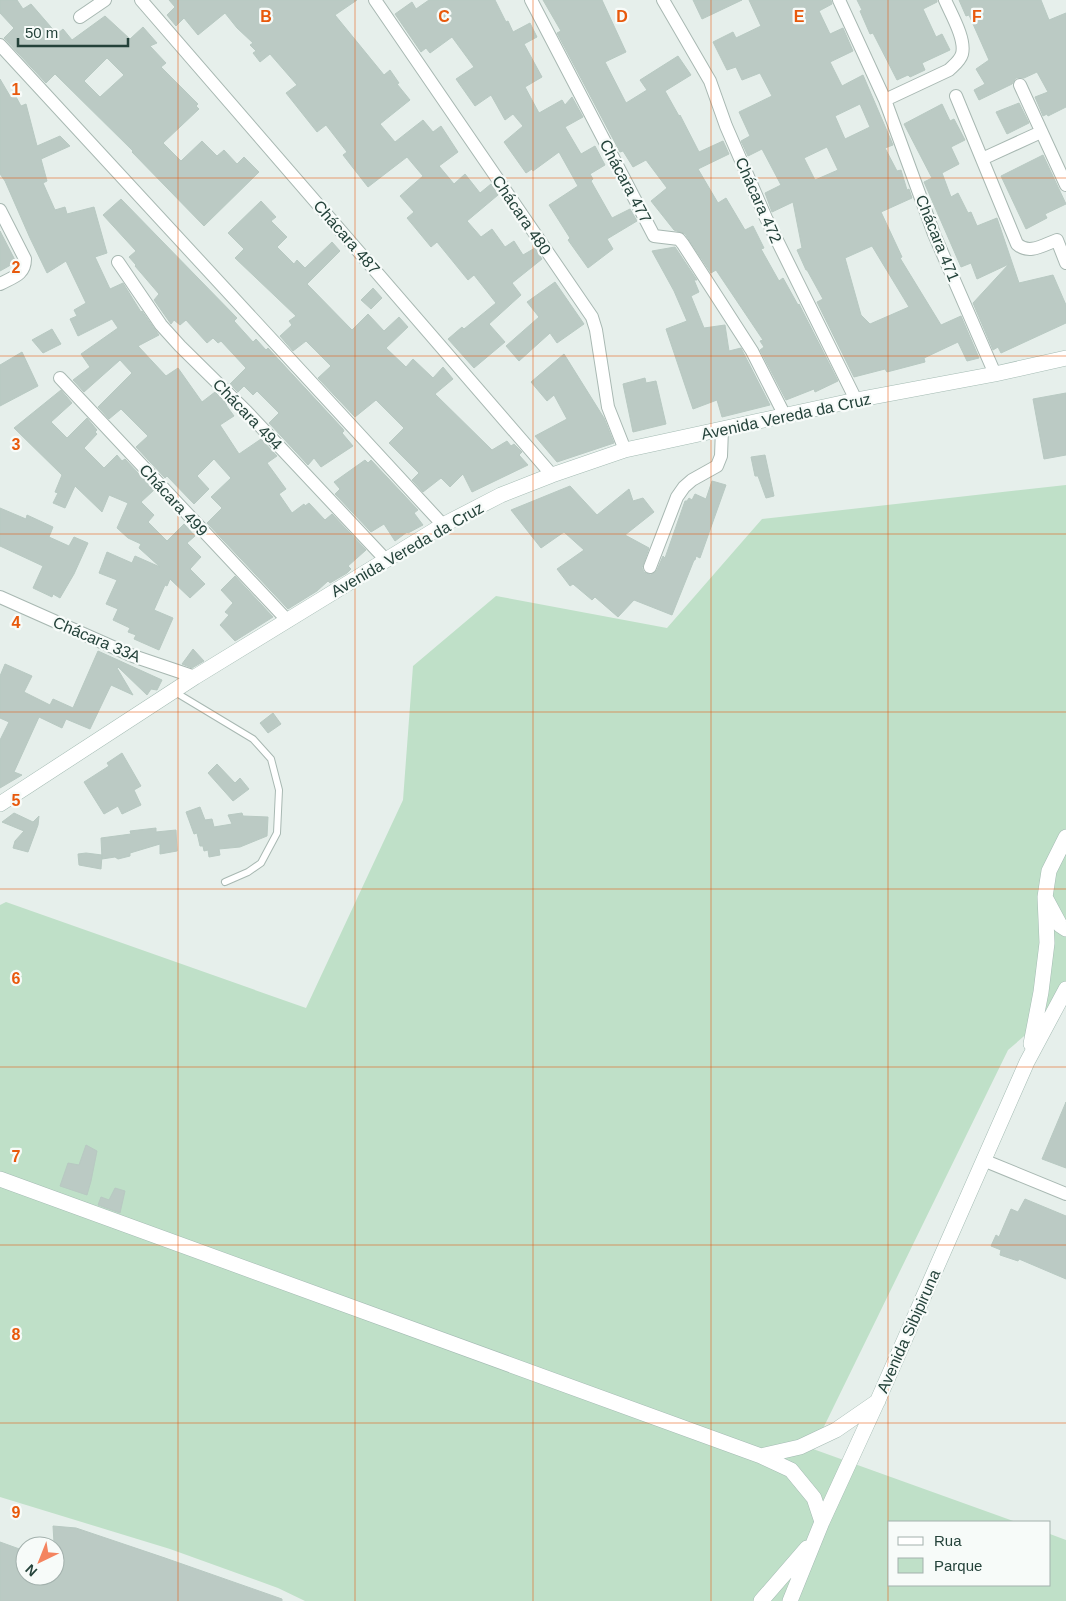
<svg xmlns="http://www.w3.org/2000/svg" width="1066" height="1601" font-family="Arial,sans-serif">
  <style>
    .green { fill: #bfe0c8 }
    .building { fill: #bbcac4; stroke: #b8c9c2; fill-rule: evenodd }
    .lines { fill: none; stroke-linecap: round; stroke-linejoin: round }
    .lane-casing { stroke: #a8b8b2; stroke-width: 8 }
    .street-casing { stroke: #a8b8b2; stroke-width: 14 }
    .secondary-casing { stroke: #a4bbb3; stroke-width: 16 }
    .lane { stroke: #fff; stroke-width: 6 }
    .street { stroke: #fff; stroke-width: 12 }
    .secondary { stroke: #fff; stroke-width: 15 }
    .grid { fill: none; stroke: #e8590c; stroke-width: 1; stroke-opacity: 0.55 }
    .labels { text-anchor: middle; stroke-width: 4.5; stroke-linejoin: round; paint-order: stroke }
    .street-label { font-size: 16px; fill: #24423a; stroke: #f7fbf9 }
    .grid-label { font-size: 16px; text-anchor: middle; font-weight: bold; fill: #e8590c; stroke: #f7fbf9; stroke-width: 4.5; stroke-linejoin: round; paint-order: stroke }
  </style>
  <rect width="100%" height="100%" fill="#e6efeb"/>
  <path class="green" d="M1066,485v515l-58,50 -195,399 203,73h-126v63h160v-51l16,6v61h-761l-27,-13 -108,-39 -170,-52v-592l6,-3 300,106 97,-208 10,-134 83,-70 171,32 95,-109z"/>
  <path class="building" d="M0,0h17l6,9 8,-5 26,30 6,-5 9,11 33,-24 25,23 13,-12 14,16 -7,3 16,17 -5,4 37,37 -2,2 3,3 -36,34 18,18 21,-20 15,15 7,-6 13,14 7,-7 15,15 -55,54 -72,-74 1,-1 -78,-77 -9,9 -42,-45 10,-10 -14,-15zM107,58l17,17 -24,22 -16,-16z
    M169,0h188l-22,15 49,60 6,-5 9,13 -2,1 13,16 -30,24 15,18 28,-22 10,12 8,-6 17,26 -19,14 15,18 11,-10 15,19 11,-9 7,11 -31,26 14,16 11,-8 13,18 9,-6 9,14 12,-7 7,11 -30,24 9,12 -32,29 16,18 -31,26 -26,-29 14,-12 2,2 32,-26 -22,-28 -6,5 -31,-38 -6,5 -24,-29 7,-6 -14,-16 23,-20 -16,-19 -39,30 -25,-32 4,-3 -21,-27 -9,7 -31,-39 11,-8 -27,-31 -10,8 -7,-9 3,-2 -6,-6 3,-2 -16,-15 -12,-15 -27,22 -14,-17 -8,8 -9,-11 8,-8z
    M429,0h66l11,22 2,-1 5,11 17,-9 7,14 -13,7 18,33 -17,10 14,26 23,-13 3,5 7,-8 11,20 -18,10 16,27 14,-8 10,19 -15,9 3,5 -2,2 21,37 18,-9 7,12 -30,18 6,10 -25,19 -20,-28 2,-2 -21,-33 29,-19 -19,-34 -26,19 -1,-2 -6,4 -22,-31 19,-16 -10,-12 -8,6 -14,-25 -16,11 -19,-27 18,-12 -22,-30 -22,16 -4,-5 -5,4 -26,-38 17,-12 4,7z
    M543,0h59l24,52 -21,10 21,41 21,-13 -7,-10 38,-24 13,19 -26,16 14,25 1,-1 19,37 24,-11 6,13 -31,15 20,34 8,-5 19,32 8,-4 11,22 -3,1 18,32 4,-3 15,27 1,-1 39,77 -23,11 -1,-3 -28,11 -26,-50 4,-3 -4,-6 3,-1 -47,-70 -5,3 -26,-39 -11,-4 -23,-29 16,-13 -21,-28 -13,7 -10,-16 -3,1 -63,-119 4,-2z
    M693,0h49l-40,19z
    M749,0h82l1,4 -13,7 11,23 13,-6 10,23 -23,11 12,24 21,-11 30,70 -8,3 12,23 4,-1 6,20 2,-1 3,9 -31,14 21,45 -2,1 41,67 20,-9 18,42 -12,3 -9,-19 -34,16 1,4 -38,10 -2,-3 -31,8 -37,-75 6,-3 -16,-29h-1l-9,-20 5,-2 -9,-46 -21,10 -7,-19 16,-8 -19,-36 -14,7 -7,-15 9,-5 -11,-24 33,-16 -12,-23 -18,7 -6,-13 -9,3 -14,-28 20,-10 3,6 25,-12zM860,104l10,23 -25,12 -10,-23zM827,147l11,23 -23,10 -11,-22zM872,246l37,61 -39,17 -9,-9 -16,-57z
    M857,0h80v2l-14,7 13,28 6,-3 8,16 -28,13 3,7 -15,7 -2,-2 -11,5 -24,-47 -3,1 -10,-23 2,-1z
    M959,0h82l8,20 17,-7v94l-18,9 -1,-2 -4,2 -8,-19 13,-5 -11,-20 -13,6h-8l-4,6 -33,16 -5,-10 11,-6 -9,-15 13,-9 -20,-45 -3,1z
    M0,79l10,17 5,-1 6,11 5,-2 11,42 23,-10 10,10 -29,13 6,22 -4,2 12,27 10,-3 2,7 27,-7 13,46 -12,4 15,32 13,-6 18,29 1,-1 17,24 -21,11 28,30 12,-8 24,34 13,-10 12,12 -1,1 8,11 -14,9 19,29 22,-15 16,17 -10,7 19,26 -7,5 13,19 12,-9 1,2 4,-3 16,17 7,-6 34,36 -18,16 3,3 -4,4 -17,10 -2,-2 -11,10 -29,18 -81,-86 15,-15 -11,-11 20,-19 -17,-19 -17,17 12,13 -15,15 -27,-28 -2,2 -29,-31 12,-11 -27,-27 -12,10 -11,-12 34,-34 -12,-13 -36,32 -11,-12 17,-13 -9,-13 37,-26 -6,-9 -34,17 -8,-17 7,-3 -3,-6 12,-7 -20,-42 -19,12 -17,-35 -25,-57 -5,-7z
    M1019,103l10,20 -22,11 -11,-22z
    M942,104l8,17 4,-2 11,21 -14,7 8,17 -17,9 9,24 7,-4 10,20 3,-1 6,14 20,-8 22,65 34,-8 13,30v18l-65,30 -3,-6 -5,3 -20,-47 36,-39 -32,15 -6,-16 -10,4 -37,-85 8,-4 -28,-54z
    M1043,155l23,49 -21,10 2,4 -21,11 -25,-53z
    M121,199l116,119 -3,3 19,21 3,-3 10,11 2,-2 75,81 1,2 -2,2 11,13 -32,21 -7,-9 -6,7 -39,-42 10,-10 -22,-22 -4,4 -9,-9 -6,6 -8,-8 16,-16 -25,-27 -3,2 -5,-5 -6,5 -21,-23 -6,5 -6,-5 -3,4 -17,-24 5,-6 -24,-28 1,-1 -7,-8 7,-6 -33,-36z
    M261,201l15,16 -5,4 16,16 -10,10 17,17 3,-4 8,8 27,-26 8,9 -33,33 45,46 16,-16 16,17 15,-14 9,10 -22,21 20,19 7,-8 20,19 10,-11 10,12 -18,15 57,56 15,-9 4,5 3,-2 8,8 -3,3 9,10 -56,27 -9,-18 -13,13 -9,-9 -18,14 -11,-12 7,-7 -30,-30 15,-15 -28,-28 -21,17 -37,-39 13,-12 -25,-25 -13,10 -13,-15 12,-11 -3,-4 7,-5 -61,-58 9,-9 -16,-16z
    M0,231l16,31 -16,9z
    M675,247l22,33h-3l5,12 -8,4 13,32 21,-3 4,26 12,-3 29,57 -48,12 -5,-17 -24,9 -27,-80 21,-8 -13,-30 -22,-40z
    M555,282l29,42 -27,19 -7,-10 -31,28 -13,-15 33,-29 -12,-15z
    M373,288l9,10 -11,11 -10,-9z
    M52,329l9,15 -18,9 -11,-13z
    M22,352l16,34 -38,20v-41z
    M564,354l40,64 10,25 -57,19 -22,-26 32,-17 -13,-24 -7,6 -16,-19z
    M645,378l1,5 10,-2 10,43 -33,8 -10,-48z
    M61,390l11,13 -21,19 16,16 20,-20 10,12 -2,2 2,2 -13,14 20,20 13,-13 5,6 3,-2 29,31 -13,12 13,13 -6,7 19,19 17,-17 11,12 -8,7 14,14 -11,12 15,15 -15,14 -20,-19 -3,7 -2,-1 -11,25 19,8 -14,32 -25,-11 2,-4 -8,-3 2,-4 -17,-8 5,-11 -12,-5 11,-24 -18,-7 8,-21 25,11 3,-7 25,11 -21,-19 2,-4 -13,-6 -11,-10 11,-25 -19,-8 -7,17 -27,-26 -10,22 -12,-5 5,-10 -3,-1 7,-17 -48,-47z
    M1066,393v62l-22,4 -11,-60z
    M765,455l9,41 -8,2 -8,-22h-3l-4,-19z
    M365,460l3,3 3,-3 47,50 -4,3 9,12 -15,8 -1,-1 -12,9 -11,-17 -13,8 -36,-38 5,-5 -6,-7z
    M712,481l14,4 -26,73 -4,-2 -1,4h-1l-22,55 -38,-15 -16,17 -23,-20 -3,3 -19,-16 -3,2 -13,-17 27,-19 -20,-18 -23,16 -30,-38 59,-24 27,29 32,-26 4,12 10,-3 11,14 -29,23 24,13 -7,20 2,4 7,3 6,-5 6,-14 2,2 20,-57h2l2,-3 3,2 3,-6 11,5z
    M0,508l26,11 1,-4 26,12 -4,10 20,9 5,-9 14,6 -14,31 -14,24 -7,-4 -1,3 -19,-9 10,-22 -43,-20z
    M235,576l38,41 -38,24 -15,-16 9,-10 -4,-3 8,-9 -12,-13z
    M193,649l11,12 -12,7 -10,-4z
    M98,651l64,29 -5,10 -6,-1 -4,6 -29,-28 -1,1 16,27 -22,-10 -21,44 -24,-10 -4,9 -23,-11 -25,55 8,3 -22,13v-48l9,-18 -9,-4v-42l5,-12 27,12 -8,16 26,13 3,-6 20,9z
    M273,713l8,11 -13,9 -8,-10z
    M122,753l19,33 -7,4 7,15 -19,9 -4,-8 -14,8 -20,-32 25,-16 -2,-3z
    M217,764l18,19 5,-5 9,11 -16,12 -25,-28z
    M200,807l5,13 7,-1 2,8 18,-3 -4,-9 14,-2 1,3 25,1 -1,19 -27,11 -21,2 1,6 -11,2 -1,-7 -4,1 -1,-5h-3l-3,-13 -3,1 -8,-22z
    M14,813l19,9 6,-6 -1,9 -10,27 -15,-4 2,-7 9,-10 -22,-9z
    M156,828v4l20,-2 1,21 -17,3v-10l-30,9v3l-12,3 -3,-2 -13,2 -1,-21 30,-4 -1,-3z
    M86,853l16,2 -1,14 -22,-4 -1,-11z
    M1066,1102v66l-24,-9z
    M86,1145l11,6 -6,30 -4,14 -27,-9 8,-23 11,2z
    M115,1188l10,3 -5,22 -22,-8 3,-8 8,3z
    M1025,1199l41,17v63l-47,-20 -1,2 -18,-6 1,-5 -10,-4 5,-11 3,2 12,-28 7,3z
    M53,1526l23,2 89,30 117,41v2h-282v-59l25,9v25h31z"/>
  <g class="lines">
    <g class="lane-casing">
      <path id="lane" d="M175,692l78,47 18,20 8,31 -2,43 -16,30 -13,9 -23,10"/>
    </g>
    <g class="street-casing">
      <path id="street" d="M141,0l411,475
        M375,0l217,317 4,13 12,77 17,43
        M531,0l123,236 25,3 4,5 69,107 33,65
        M663,0l47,81 16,45 40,92 90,182
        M839,0l46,100 49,134 61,140
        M80,17l25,-17
        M0,45l443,480
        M1020,85l46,100
        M956,96l61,148c12,11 26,1 40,-4l9,23
        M885,100l64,-30c5,-5 11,-9 13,-16 4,-15 -11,-40 -17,-54
        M982,159l59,-27
        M0,210l25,49c0,16 -12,18 -25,25
        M118,262l43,63 19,21 67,66 139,148
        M60,378l228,243
        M650,567l27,-70 7,-10 8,-7 25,-14 4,-10 1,-27
        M0,597l133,59 62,21
        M983,1160l83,34"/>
    </g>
    <g class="secondary-casing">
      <path id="secondary" d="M0,804l195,-127 248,-152 58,-30 51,-20 73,-25 231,-50 139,-26 71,-16
        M1066,837l-17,34 -4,26 15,28 6,4
        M1031,1044l10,-52 6,-49 -2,-46
        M0,1179l761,277 30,14 23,28 8,24
        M761,1456l39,-9 36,-17 42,-29
        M761,1601l46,-53
        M790,1601l32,-79 56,-122 149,-338 39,-73"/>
    </g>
    <use href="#lane" class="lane"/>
    <use href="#street" class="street"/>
    <use href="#secondary" class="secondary"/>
  </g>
  <path class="grid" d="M178,0v1601M355,0v1601M533,0v1601M711,0v1601M888,0v1601M0,178h1066M0,356h1066M0,534h1066M0,712h1066M0,889h1066M0,1067h1066M0,1245h1066M0,1423h1066"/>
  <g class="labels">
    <g class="street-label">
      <text transform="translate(626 181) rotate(62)" y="6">Chácara 477</text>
      <text transform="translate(759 200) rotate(66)" y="6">Chácara 472</text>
      <text transform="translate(522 215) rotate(56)" y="6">Chácara 480</text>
      <text transform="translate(347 237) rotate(49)" y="6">Chácara 487</text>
      <text transform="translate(938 238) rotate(68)" y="6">Chácara 471</text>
      <text transform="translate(248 414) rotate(46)" y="6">Chácara 494</text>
      <text transform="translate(786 416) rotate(-12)" y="6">Avenida Vereda da Cruz</text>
      <text transform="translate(174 500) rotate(47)" y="6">Chácara 499</text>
      <text transform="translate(407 549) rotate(-30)" y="6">Avenida Vereda da Cruz</text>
      <text transform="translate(97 639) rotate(23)" y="6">Chácara 33A</text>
      <text transform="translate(908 1331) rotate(-66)" y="6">Avenida Sibipiruna</text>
    </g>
  </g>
  <g class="grid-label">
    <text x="266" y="22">B</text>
    <text x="444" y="22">C</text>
    <text x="622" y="22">D</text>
    <text x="799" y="22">E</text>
    <text x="977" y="22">F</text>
    <text x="16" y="95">1</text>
    <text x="16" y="273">2</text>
    <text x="16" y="450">3</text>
    <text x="16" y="628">4</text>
    <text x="16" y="806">5</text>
    <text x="16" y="984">6</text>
    <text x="16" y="1162">7</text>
    <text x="16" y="1340">8</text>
    <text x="16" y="1518">9</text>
  </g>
  <rect x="888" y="1521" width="162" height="65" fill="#f7fbf9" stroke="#a3b1ad"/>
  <rect x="898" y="1537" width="25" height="8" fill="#ffffff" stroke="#a3b1ad"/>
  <text x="934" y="1546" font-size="15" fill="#24423a">Rua</text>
  <rect x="898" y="1558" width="25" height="15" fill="#bfe0c8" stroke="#a3b1ad"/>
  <text x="934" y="1571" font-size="15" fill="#24423a">Parque</text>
  <g transform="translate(40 1561) rotate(223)"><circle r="24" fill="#f7fbf9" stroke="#a3b1ad"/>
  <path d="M0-4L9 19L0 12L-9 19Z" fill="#f4845f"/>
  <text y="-8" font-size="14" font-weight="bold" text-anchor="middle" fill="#24423a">N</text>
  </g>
  <path d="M18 38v8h110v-8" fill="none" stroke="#24423a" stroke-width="2.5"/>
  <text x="25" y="38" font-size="15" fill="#24423a" stroke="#f7fbf9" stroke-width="4" paint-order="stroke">50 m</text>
</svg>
